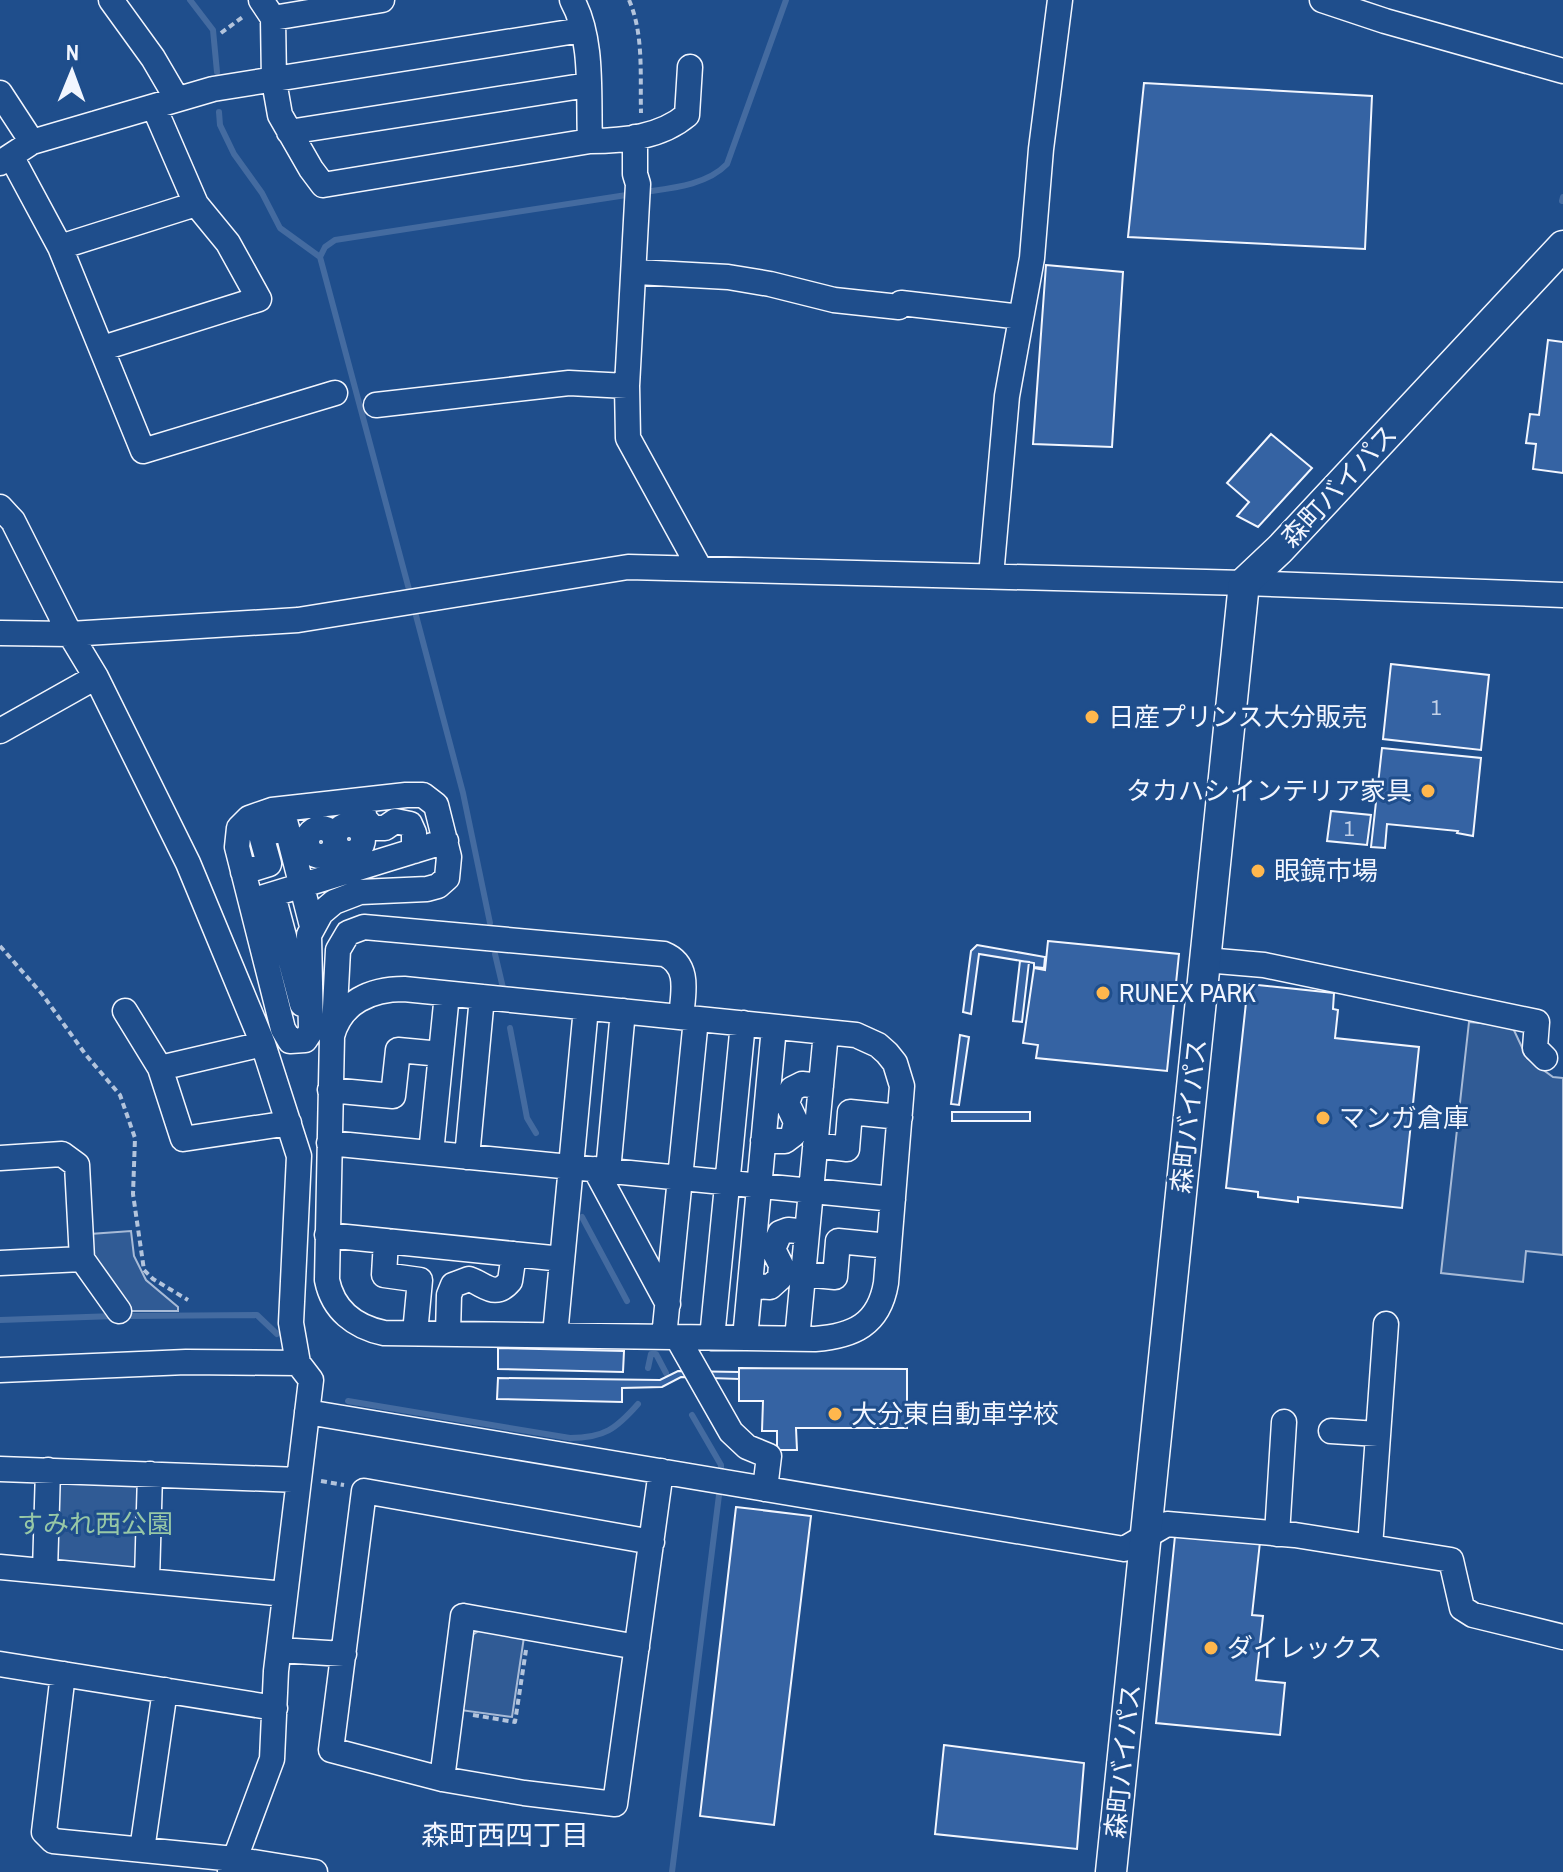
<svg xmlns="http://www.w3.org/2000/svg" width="1563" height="1872" font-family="'Archivo Narrow','Noto Sans JP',sans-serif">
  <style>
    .built { fill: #305b95; stroke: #a8bbd7; stroke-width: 2 }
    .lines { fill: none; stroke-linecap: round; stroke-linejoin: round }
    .stream { stroke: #446ba0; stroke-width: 6 }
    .building { fill: #3563a3; stroke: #f2f6ff; stroke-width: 2 }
    .minor-casing { stroke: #f2f6ff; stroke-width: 27 }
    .major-casing { stroke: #f2f6ff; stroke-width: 33 }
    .path { stroke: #b3c4dc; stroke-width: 4; stroke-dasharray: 6 4; stroke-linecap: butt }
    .minor { stroke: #1f4e8c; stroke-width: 24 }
    .major { stroke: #1f4e8c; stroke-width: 30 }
    .poi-dot { fill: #ffb74d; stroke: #1f4e8c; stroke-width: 3 }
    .labels { text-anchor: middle; stroke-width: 6; stroke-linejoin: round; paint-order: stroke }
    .number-label { font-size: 22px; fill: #c3d1e8 }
    .street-label { font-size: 26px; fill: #f2f6ff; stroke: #1f4e8c }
    .poi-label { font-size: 26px; fill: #f2f6ff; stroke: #1f4e8c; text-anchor: start }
    .park-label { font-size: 26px; fill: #97c8a6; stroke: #1f4e8c }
    .neighbourhood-label { font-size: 28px; fill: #f2f6ff; stroke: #1f4e8c }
  </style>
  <rect width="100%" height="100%" fill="#1f4e8c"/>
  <path class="built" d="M1469,1022l43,4 15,32 26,19 10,1v177l-37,-4 -3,31 -82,-9z
    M131,1231l3,25 12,24 32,27v4h-50l-37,-53 -1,-24z
    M60,1481l74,3 8,6 -2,75 -5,4 -77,-7 -6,-5z
    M482,1629l42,8 -12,80 -52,-7 9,-73z"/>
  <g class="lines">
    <path class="stream" d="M190,0l23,30 4,42
      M219,112l1,13 14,29 28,39 18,35 40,29
      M644,192c28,-4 63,-7 83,-28l59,-164
      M1562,201l1,-4
      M411,597l-91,-340 5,-10 10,-7 298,-46
      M414,608l49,185 27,130
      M495,954l8,34
      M510,1028l17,90 9,15
      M582,1217l45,84
      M126,1316l131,-1 20,19
      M0,1320l115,-4
      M648,1368l3,-14h5l10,19
      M348,1401l222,37c34,0 46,-9 68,-34
      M692,1415l29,50v10
      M672,1872l48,-385"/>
  </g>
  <path class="building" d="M1144,83l228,13 -7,153 -237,-12z
    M1046,265l77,7 -11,175 -79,-3z
    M1548,340l15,2v131l-30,-4 3,-25 -10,-1 4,-29 9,1z
    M1271,434l41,34 -54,59 -21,-11 12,-14 -22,-19z
    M1391,664l98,11 -8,75 -98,-11z
    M1382,748l99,10 -8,78 -16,-3 1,-2 -71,-7 -2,24 -14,-1z
    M1331,811l40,4 -4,30 -40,-4z
    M1048,941l131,13 -12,117 -131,-13 2,-13 -15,-2 11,-75 11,2z
    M977,945l68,12 -1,11 -10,-1v-4l-55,-9 -8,60 -8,-2 8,-61z
    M1020,961l9,1 -7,60 -9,-1z
    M1248,984l86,9 -1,16 5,1 -3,28 84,9 -17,161 -104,-11v5l-40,-5v-5l-32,-4z
    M960,1035l9,2 -10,68 -8,-1z
    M952,1112h78v9h-78z
    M498,1348l126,3 -1,21 -125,-3z
    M739,1368l168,1v59h-111l1,22h-20v-19h-15l1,-30h-24z
    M678,1371l61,1v7l-58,-2 -19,10 -40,1v14l-125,-3 1,-21 162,2z
    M736,1507l75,9 -37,309 -74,-9z
    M1175,1536l85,6 -8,73 11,1 -7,64 29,3 -5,52 -124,-12z
    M944,1745l140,18 -7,86 -142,-15z"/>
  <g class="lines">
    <g class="minor-casing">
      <path id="minor" d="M111,0l42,58 24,41
        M261,0l12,18 1,63 6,34 31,54 12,16 267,-44c34,0 71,-4 97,-26l3,-48
        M572,0c22,39 16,97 18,141
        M1322,0l63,21 178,50
        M273,18l109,-18
        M0,93l32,49
        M289,132l299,-47
        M635,137v37l3,10 -11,202 1,52 72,131
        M11,156l49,91 83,204 192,-58
        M0,163l32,-21 181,-53 369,-59
        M60,247l136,-43
        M634,267l3,5 91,5 42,7 64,16 65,7 2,-4 120,14
        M103,348l156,-49 -31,-56 -32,-39 -42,-97
        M376,405l193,-22 58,3
        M0,507l13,14 57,113 26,43 92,186 75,181 36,112 -8,167 7,40 13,17 -35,291 -4,88 -42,113
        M991,576l16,-180 25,-138 9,-109 19,-149
        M0,633l70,1 228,-14 330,-53 616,16 319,12
        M0,731l96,-54
        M406,795h17l13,10 13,52 -2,21 -9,8 -11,3 -67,3 -26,10 -13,11 -12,22 2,96 -6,9 -15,1 -7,-12 -46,-182 2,-19 10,-10 23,-8z
        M361,801l4,18 8,9h12l10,-7 15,3 4,9v18
        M282,809l30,117
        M335 839a14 14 0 1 1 28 0a14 14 0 1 1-28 0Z
        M307 842a14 14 0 1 1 28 0a14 14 0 1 1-28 0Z
        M243,872l26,-8 -8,-29 26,-7
        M273,895l29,109
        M251,901l195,-60
        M1205,960l59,5 273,57 -2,26 10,10
        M404,989l452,46 22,10 9,8 8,10 7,23 -16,197c-7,42 -33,53 -71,56l-431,-6c-29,-6 -51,-23 -57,-53l5,-244c9,-34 39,-47 72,-47z
        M125,1011l35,57 23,71 106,-16
        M334,1027l4,-77 10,-17 16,-6 300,27c27,11 19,40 17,63
        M160,1068l103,-24
        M330,1090l63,6 5,-46 43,4
        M763,1141h22l8,-6 3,-13 -9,-19 5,-14 10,-5 19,2
        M329,1143l564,56
        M815,1145l32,4 3,-37 50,5
        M431,1153l16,-159
        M467,1157l15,-160
        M0,1158l62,-4 15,11 5,94 -82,4
        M595,1169l73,135
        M608,1171l15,-160
        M327,1235l235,24
        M386,1241l-2,34 36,5 -5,53
        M82,1259l37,52
        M803,1274l32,3 3,-36 51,5
        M750,1286l20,1 10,-9 1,-13 -8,-16 7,-16 8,-3 19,2
        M448,1333l1,-38 4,-10 16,-6c17,6 26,20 41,2l4,-27
        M555,1335l31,-327
        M664,1337l32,-318
        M677,1337l54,95 16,15 22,9 -4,33
        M712,1338l31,-315
        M745,1338l29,-311
        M797,1339l29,-307
        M0,1370l186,-8 112,1
        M307,1412l817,137 43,-25 128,11 156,25 11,48 11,7 90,22
        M1331,1431l47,3
        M0,1469l299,11
        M1277,1534l7,-112
        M652,1542l-288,-51 -33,259 111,29 82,14 91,11 46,-333
        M1370,1547l16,-223
        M0,1567l285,27
        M45,1571l3,-101
        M147,1580l3,-106
        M279,1650l65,4
        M0,1664l275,44
        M63,1674l-19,158 9,9 181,18 81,13
        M442,1779l21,-163 174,31
        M142,1850l23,-160"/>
    </g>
    <g class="major-casing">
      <path id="major" d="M1111,1872l133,-1289 36,-34 283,-303"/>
    </g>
    <path class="path" d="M629,0c15,34 11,76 12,113
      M221,33l23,-17
      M0,946l42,48 44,61 34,40 15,43 -2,56 11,76 9,9 35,21
      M321,1481l23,4
      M473,1715l42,7 11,-72"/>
    <use href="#minor" class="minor"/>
    <use href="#major" class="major"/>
  </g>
  <g class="poi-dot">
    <circle cx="1092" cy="717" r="8"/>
    <circle cx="1428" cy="791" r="8"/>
    <circle cx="1258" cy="871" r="8"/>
    <circle cx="1103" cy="993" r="8"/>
    <circle cx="1323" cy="1118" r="8"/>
    <circle cx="835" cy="1414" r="8"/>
    <circle cx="1211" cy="1648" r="8"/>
  </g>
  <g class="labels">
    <g class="number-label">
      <text x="1436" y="715">1</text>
      <text x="1349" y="836">1</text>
    </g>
    <g class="street-label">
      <text transform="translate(1339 486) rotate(-47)" y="9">森町バイパス</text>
      <text transform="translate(1189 1116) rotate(-84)" y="9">森町バイパス</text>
      <text transform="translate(1123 1761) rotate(-84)" y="9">森町バイパス</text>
    </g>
    <g class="poi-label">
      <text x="1108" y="726">日産プリンス大分販売</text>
      <text x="1412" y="800" text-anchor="end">タカハシインテリア家具</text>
      <text x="1274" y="880">眼鏡市場</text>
      <text x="1119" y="1002">RUNEX PARK</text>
      <text x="1339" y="1127">マンガ倉庫</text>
      <text x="851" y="1423">大分東自動車学校</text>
      <text x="1227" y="1657">ダイレックス</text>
    </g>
    <g class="park-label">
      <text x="95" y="1533">すみれ西公園</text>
    </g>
    <g class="neighbourhood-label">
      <text x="505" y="1845">森町西四丁目</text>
    </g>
  </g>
  <g transform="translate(72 72) rotate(1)" stroke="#1f4e8c" stroke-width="6" paint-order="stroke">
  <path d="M0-6L14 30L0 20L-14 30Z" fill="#f2f6ff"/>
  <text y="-12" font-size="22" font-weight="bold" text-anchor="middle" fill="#f2f6ff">N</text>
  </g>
</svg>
